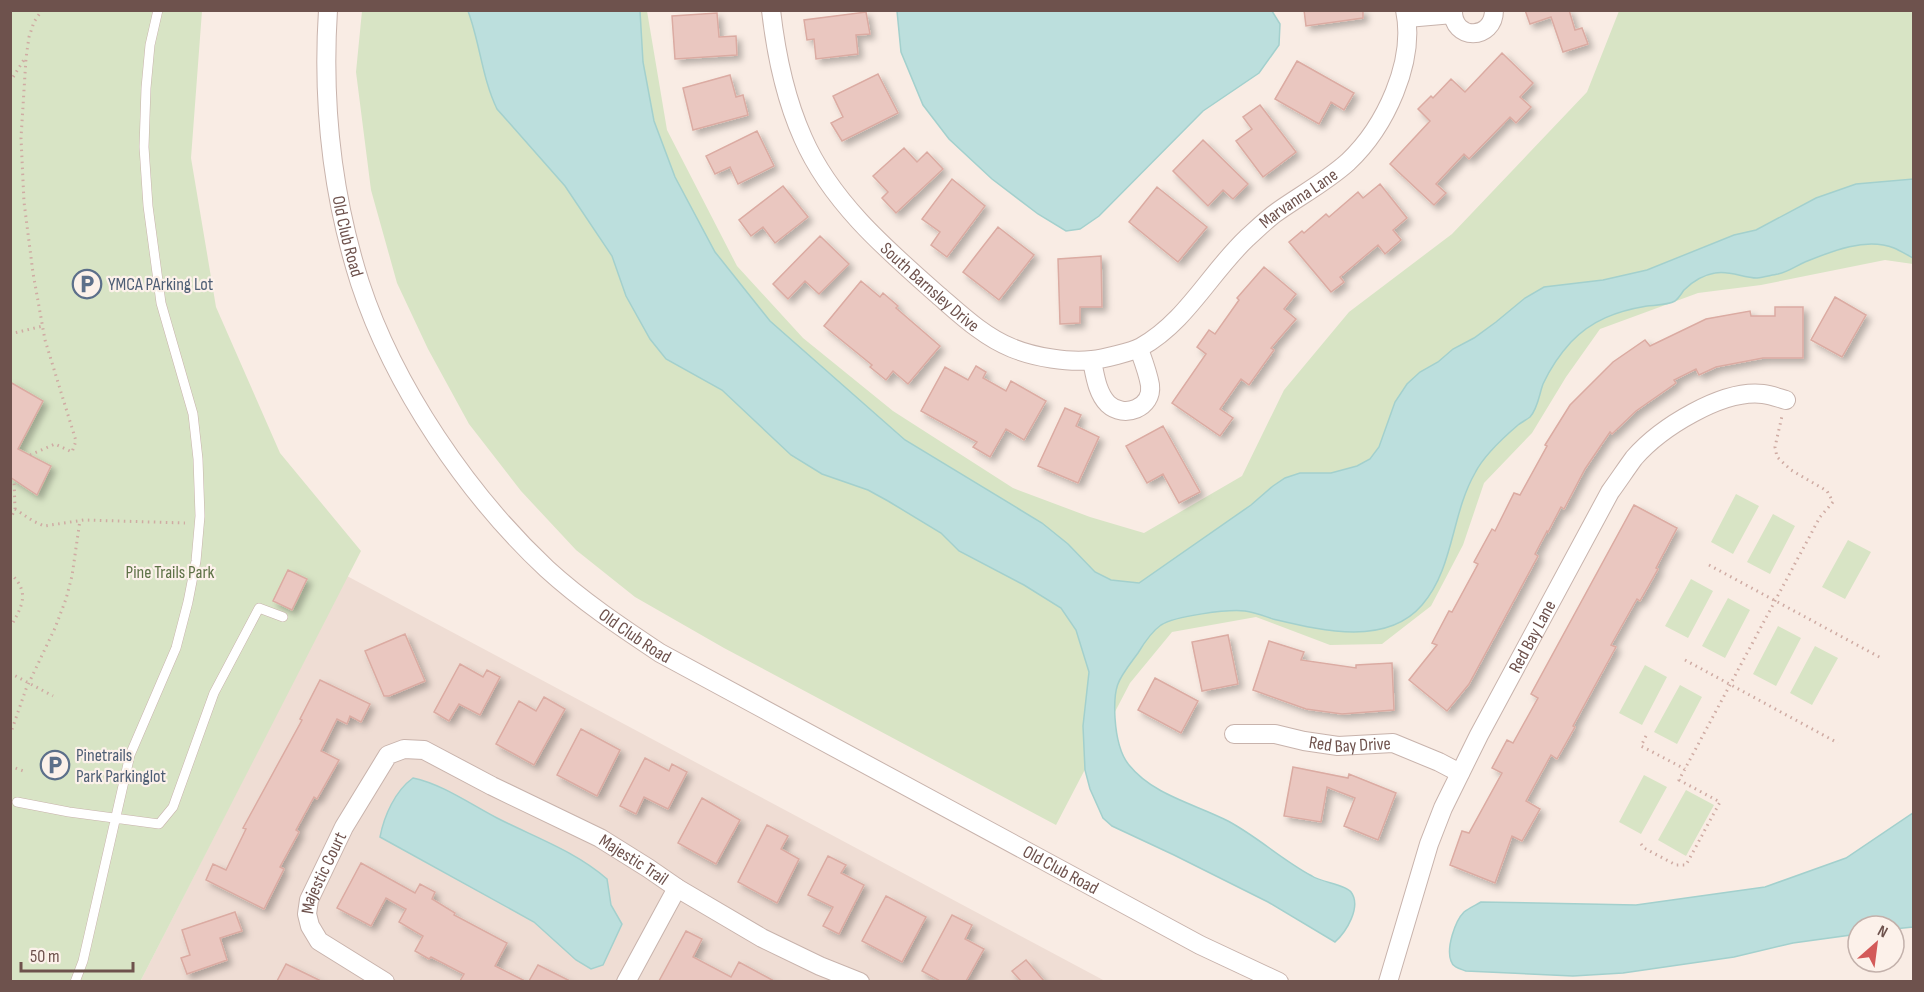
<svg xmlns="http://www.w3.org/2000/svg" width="1924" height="992" font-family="'Sofia Sans Condensed',sans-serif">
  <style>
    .residential { fill: #efddd4 }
    .green { fill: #d8e4c5 }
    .water { fill: #bcdfdd; stroke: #a3d0cd; stroke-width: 1.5 }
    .building { fill: #eac7c0; stroke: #dbaba2; stroke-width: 1.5; filter: url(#shadow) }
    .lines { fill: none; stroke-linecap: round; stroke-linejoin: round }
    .lane-casing { stroke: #c8b3ac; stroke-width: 10 }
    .street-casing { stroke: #c8b3ac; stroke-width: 20 }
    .path { stroke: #cfaba3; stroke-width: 3; stroke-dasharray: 1.5 4.5; stroke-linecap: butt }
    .lane { stroke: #fff; stroke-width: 9 }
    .street { stroke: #fff; stroke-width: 18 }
    .labels { text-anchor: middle; stroke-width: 4.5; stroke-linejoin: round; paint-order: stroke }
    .street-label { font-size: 18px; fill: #6e524d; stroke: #fcf1ea }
    .service-label { font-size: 18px; fill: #4e5e75; stroke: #fcf1ea; text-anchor: start }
    .park-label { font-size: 18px; fill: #5e7247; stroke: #fcf1ea }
  </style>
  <defs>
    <filter id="shadow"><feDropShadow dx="4.5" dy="4.5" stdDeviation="3" flood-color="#0004"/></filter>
  </defs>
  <rect width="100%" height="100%" fill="#f9ece4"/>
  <path class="residential" d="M347,576l758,405 -962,1 -2,-2z"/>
  <path class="green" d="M10,11h192l-11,147 25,149 64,146 81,98 -220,429 2,1h-132z
    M362,11h285l20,119 70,136 66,72 90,73 120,77 77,29 54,16 98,-57 42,-86 65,-78 103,-78 135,-142 32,-81h294v253l-28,-4 -124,25 -63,8 -98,36 -34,48 -34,56 -48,50 -21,62 -32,61 -49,38 -52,1 -74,-28 -84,15 -42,51 -74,142 -332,-177 -89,-51 -59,-47 -55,-59 -52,-67 -41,-75 -31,-66 -26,-93 -15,-118z
    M1736,494l23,12 -26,48 -22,-12z
    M1773,514l22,12 -25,48 -23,-12z
    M1848,540l23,12 -26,47 -23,-12z
    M1691,579l22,12 -25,47 -23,-12z
    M1728,598l22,12 -25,48 -23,-12z
    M1778,626l23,12 -25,48 -23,-12z
    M1815,646l23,12 -26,47 -22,-12z
    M1645,665l22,12 -25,48 -23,-12z
    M1680,685l22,12 -25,47 -23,-12z
    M1644,775l23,12 -26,47 -22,-12z
    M1686,790l28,15 -28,51 -28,-16z"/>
  <path class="water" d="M468,11h172l3,51 11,59 21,56 40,75 55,69 135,119 137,83 26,21 27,28 16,8 28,3 112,-78 22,-19 12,-8 15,-5h31l26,-7 13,-7 9,-12 16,-45 12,-18 13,-12 18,-10 15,-13 21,-11 22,-16 29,-24 19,-11 59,-7 44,-10 87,-35 22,-5 60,-32 40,-14 57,-5v79c-6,-3 -12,-7 -19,-10 -28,-11 -62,3 -89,14 -9,4 -17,10 -27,12 -6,1 -14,3 -21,4 -14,0 -27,-8 -42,-5 -12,2 -22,8 -31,17 -3,4 -5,8 -9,11 -7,4 -20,4 -28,5 -30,5 -55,14 -76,36 -11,12 -21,27 -28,42 -4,11 -5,24 -13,33 -4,3 -8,5 -12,8 -14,12 -35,32 -43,48 -24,42 -21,95 -53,132 -36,42 -102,25 -149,14 -9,-3 -19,-7 -28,-8 -17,-2 -70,5 -84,14 -10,7 -17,18 -23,28 -19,26 -25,30 -23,65 1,15 4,35 14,47 24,30 66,39 99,56 30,16 54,39 84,55 9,6 34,9 39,16 11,15 -5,40 -16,50l-67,-40 -94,-47 -62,-29 -9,-8 -13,-29 -5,-19 -2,-44 6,-54 -13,-42 -15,-22 -37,-23 -65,-34 -18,-18 -53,-32 -20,-11 -46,-16 -31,-19 -69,-65 -56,-31 -16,-20 -24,-43 -14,-40 -47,-70 -68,-77c-15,-31 -17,-66 -29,-98z
    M897,11h375l8,13 -1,21 -20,28 -56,38 -104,105 -19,13 -14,2 -28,-17 -46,-35 -43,-40 -26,-34 -22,-53z
    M413,778c29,6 57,26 84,40 37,19 78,33 110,61l4,26 11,19 -19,41 -12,4 -15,-9 -42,-38 -154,-85c4,-21 15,-46 33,-59z
    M1913,813v114l-19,2v-3h-36v8l-65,9 -59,14 -111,16 -50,3 -107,-5c-5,-2 -13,-3 -15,-10 -5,-13 4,-40 13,-49 5,-4 12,-7 17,-10l155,3 129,-18 81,-29z"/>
  <path class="building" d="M1304,10h59v8l-57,8z
    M1525,10h44l6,20 7,-2 6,16 -25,8 -12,-35 -21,7z
    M866,12l4,22 -14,1 2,19 -42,5 -2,-20 -7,1 -3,-20z
    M717,13l2,24 17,-1 1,19 -62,4 -3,-43z
    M1502,53l31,30 -13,14 11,10 -15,16 -6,-6 -41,42 -5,-5 -28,30 10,9 -12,12 -44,-41 40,-43 -12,-12 13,-13 2,2 18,-19 14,13z
    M1297,61l57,32 -10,17 -13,-8 -12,22 -44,-25z
    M878,74l20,39 -56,28 -11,-18 12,-6 -10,-21z
    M730,75l6,22 7,-2 5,20 -55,15 -10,-42z
    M1260,105l36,47 -33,25 -27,-36 16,-12 -9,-12z
    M757,131l17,35 -36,18 -8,-17 -15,7 -9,-18z
    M1203,140l45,44 -15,15 -10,-9 -15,16 -35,-35z
    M904,148l13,14 10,-10 16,17 -47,44 -14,-15 6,-6 -15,-16z
    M952,179l33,27 -38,51 -16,-12 9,-13 -18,-13z
    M1380,184l27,34 -14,12 8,10 -16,14 -7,-9 -38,32 4,5 -13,10 -42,-50 13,-11 2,2 22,-19 3,3 29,-25 5,6z
    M783,186l25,31 -33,26 -12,-16 -12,9 -12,-16z
    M1157,187l50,40 -29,35 -49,-40z
    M998,227l36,28 -35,45 -36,-28z
    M820,236l29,28 -30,30 -14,-13 -17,18 -15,-15z
    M1101,256l1,51h-22v16l-20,1 -2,-65z
    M1264,267l32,27 -12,15 12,10 -25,29 3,2 -25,35 -8,-6 -21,30 13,9 -13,18 -48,-33 34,-49 -9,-7 12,-17 6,4 24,-34 -2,-2z
    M861,281l19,16 3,-4 15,13 -2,2 44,38 -32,38 -15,-13 -7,9 -16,-13 2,-2 -48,-39z
    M1835,297l31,18 -24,42 -31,-17z
    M1775,307h28v51h-40l-47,9 -17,8 -3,-6 -22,11 2,3 -40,28 -24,23 -2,-2 -25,37 -21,40 -3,-2 -13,25 -1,-1 -12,23 3,2 -69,128 -22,27 -38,-31 28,-35 -5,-2 17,-32 3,1 26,-48 -4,-2 18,-33 3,2 19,-38 6,2 27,-49 -2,-1 25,-40 43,-43 32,-22 5,6 56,-27 44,-8 1,5h24z
    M976,366l10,6 -3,6 23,13 5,-10 35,20 -22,39 -18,-11 -16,28 -17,-10 4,-5 -56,-31 24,-44 23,13z
    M10,382l33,19 -25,48 33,17 -14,29 -27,-18z
    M1065,408l16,7 -5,11 23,11 -21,46 -40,-17z
    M1163,426l37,66 -21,11 -16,-29 -16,9 -21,-37z
    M1634,505l43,23 -21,40 2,1 -18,32 -3,-2 -26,46 5,2 -43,79 2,1 -18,32 -6,-4 -25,46 14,8 -18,32 -10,-5 -17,47 -45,-18 12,-34 7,2 33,-60 -10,-5 15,-28 6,3 25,-45 -7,-4z
    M288,570l19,9 -15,31 -19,-9z
    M405,634l20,47 -36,15h-5l-19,-45z
    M1228,635l10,49 -36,7 -10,-49z
    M1269,641l35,11 -3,8 55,8v-3l36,-2 2,47 -52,4 -36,-5 -53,-19z
    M460,664l23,13 4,-7 13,7 -20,38 -21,-11 -10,17 -15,-9z
    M1155,678l43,23 -17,32 -43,-23z
    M320,680l50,24 -9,18 -11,-6 -3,8 -10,-5 -16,32 18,9 -22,39 -3,-2 -18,33 3,2 -19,35 4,2 -20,40 -58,-29 7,-16 13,6 20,-41 -3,-1 59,-108 -2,-1z
    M544,697l21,12 -31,56 -38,-21 23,-43 17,10z
    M581,729l39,21 -23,46 -40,-21z
    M645,758l24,13 3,-7 15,8 -19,37 -24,-12 -8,17 -16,-8z
    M1293,767l55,11 1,-4 47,19 -18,47 -34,-14 11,-28 -28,-11 -6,35 -37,-6z
    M702,798l38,22 -24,44 -38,-21z
    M767,825l21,11 -7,13 18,10 -22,44 -39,-21z
    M828,856l18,9 -5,8 23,12 -25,49 -16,-8 10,-19 -25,-12z
    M361,863l54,30 5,-9 15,8 -3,7 23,14 -1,2 53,28 -12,23 30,15h-65l4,-7 -33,-17 -2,2 -14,-8 8,-15 -24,-14 7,-13 -20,-11 -15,28 -34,-18z
    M886,896l40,21 -24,45 -40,-21z
    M235,912l7,19 -22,7 7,22 -40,14 -6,-16 9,-3 -8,-25z
    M952,915l20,10 -7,14 19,10 -18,32h-26l-18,-10z
    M686,931l16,8 -9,18 38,20 8,-15 35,19h-115z
    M1026,960l18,21h-23l-9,-10z
    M286,964l35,17h-44z
    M538,965l32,16h-41z"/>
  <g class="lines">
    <g class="lane-casing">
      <path id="lane" d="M17,802l52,10 90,12 14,-17 41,-114 45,-85 24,9
        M75,982l8,-21 47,-206 46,-107 12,-46 8,-41 4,-45 -2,-57 -5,-45 -32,-111 -13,-97 -4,-59 2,-59 4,-43 8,-35"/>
    </g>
    <g class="street-casing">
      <g id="street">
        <path id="s1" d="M328,10c-6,93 4,185 32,273 34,104 108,212 187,286 35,32 74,58 113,84l540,292 79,37"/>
        <path id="s2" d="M771,10c5,44 14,88 32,128 28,64 84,112 135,157 22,19 46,42 74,53 22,9 57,15 80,12 10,-1 40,-8 49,-13 45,-25 69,-74 106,-109 10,-9 20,-19 30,-26 24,-17 50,-31 71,-50 37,-35 68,-100 57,-152"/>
        <path d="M1453,10c-1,31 41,31 41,0"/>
        <path d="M1407,18l46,-4"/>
        <path d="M1092,361c3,14 5,32 16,43 16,15 45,4 42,-19 -2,-12 -7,-25 -11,-36"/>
        <path id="s3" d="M1234,734h41l29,7 34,5 55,-3 46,19 21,11"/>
        <path id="s4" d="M385,982l-66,-41 -9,-15 -3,-12 2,-14 35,-73 44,-72 16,-6 20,1 68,36 108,52 48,30 29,20 85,50 58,28 40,16"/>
        <path d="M626,982l51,-94"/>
        <path id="s5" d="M1388,982l41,-138 14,-36 36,-73 131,-243c8,-11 16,-23 24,-34 26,-30 88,-69 129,-64 8,1 16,4 23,6"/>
      </g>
    </g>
    <path class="path" d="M10,82l15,-24
      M10,334l33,-8
      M30,455l25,-11 17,8 4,-11 -31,-101 -12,-67 -9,-71 -3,-64 5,-80 3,-21 5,-15 8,-12
      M15,509l18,12 11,5 40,-6 101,3
      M10,520l5,-11 -1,-30
      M1709,565l174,94
      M10,573c21,20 12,33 0,55
      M1685,660l153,83
      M10,673l43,23
      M10,735l16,-46 29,-61 11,-29 6,-23 8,-56
      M1646,736l-5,10 44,23
      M10,766l16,6
      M1641,844l3,4 32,17h10l34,-63 -41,-22 141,-263 13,-15 -6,-11 -36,-21 -14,-13 -2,-10 7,-31"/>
    <use href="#lane" class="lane"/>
    <use href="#street" class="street"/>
  </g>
  <defs>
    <g id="parking-ring" transform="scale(1.5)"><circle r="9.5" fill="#fcf1ea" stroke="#5c6f8a" stroke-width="1.5"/><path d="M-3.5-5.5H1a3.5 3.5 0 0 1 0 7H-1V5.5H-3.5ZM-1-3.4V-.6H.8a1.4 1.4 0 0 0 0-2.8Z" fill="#5c6f8a"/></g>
  </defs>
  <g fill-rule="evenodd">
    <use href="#parking-ring" x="87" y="284"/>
    <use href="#parking-ring" x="55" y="765"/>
  </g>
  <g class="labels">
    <g class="street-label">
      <text dy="6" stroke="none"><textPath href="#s2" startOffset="783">Marvanna Lane</textPath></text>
      <text dy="6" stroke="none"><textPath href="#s1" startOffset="228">Old Club Road</textPath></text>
      <text dy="6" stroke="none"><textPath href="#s2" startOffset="330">South Barnsley Drive</textPath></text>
      <text dy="6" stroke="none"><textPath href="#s1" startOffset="732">Old Club Road</textPath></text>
      <text dy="6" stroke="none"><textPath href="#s5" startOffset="376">Red Bay Lane</textPath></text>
      <text dy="6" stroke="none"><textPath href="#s3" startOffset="117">Red Bay Drive</textPath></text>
      <text dy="6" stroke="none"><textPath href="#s4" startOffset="561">Majestic Trail</textPath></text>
      <text dy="6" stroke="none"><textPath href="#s1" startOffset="1218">Old Club Road</textPath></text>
      <text dy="6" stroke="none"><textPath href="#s4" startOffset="152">Majestic Court</textPath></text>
    </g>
    <g class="service-label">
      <text x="108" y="290">YMCA PArking Lot</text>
      <text x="76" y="761">Pinetrails<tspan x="76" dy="21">Park Parkinglot</tspan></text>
    </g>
    <g class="park-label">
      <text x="170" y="578">Pine Trails Park</text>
    </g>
  </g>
  <rect width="1924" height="992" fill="none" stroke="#6e524d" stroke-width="24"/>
  <g transform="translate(1876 944) rotate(28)"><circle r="28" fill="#fcf1ea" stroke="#c3b1ab" stroke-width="1.5"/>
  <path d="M0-4.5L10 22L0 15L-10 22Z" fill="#d35a59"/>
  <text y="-9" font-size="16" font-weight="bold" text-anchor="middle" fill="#6e524d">N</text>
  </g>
  <path d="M21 962v9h112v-9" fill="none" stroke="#6e524d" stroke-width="3"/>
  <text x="30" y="962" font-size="18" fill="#6e524d" stroke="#fcf1ea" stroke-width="4.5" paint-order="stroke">50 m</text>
</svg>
